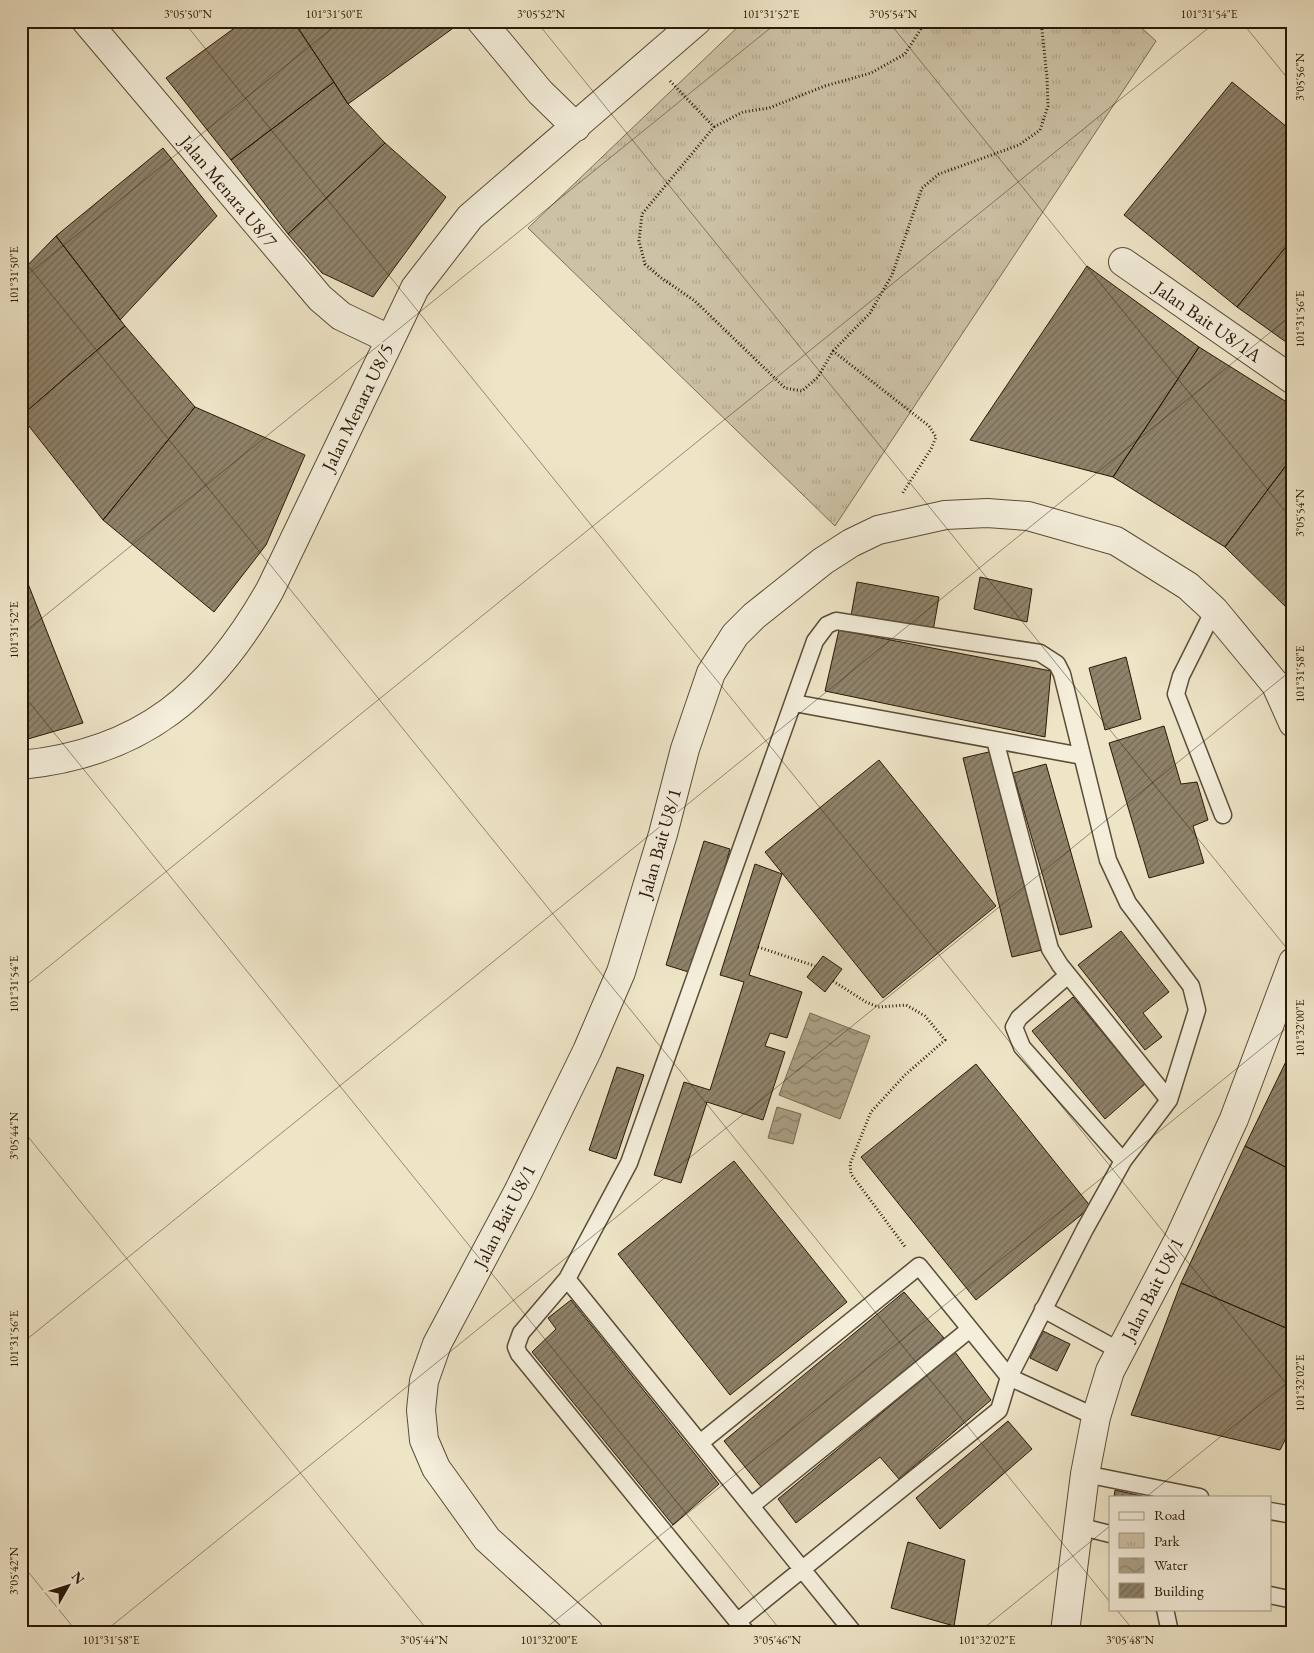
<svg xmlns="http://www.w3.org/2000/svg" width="1314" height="1653" font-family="'EB Garamond',serif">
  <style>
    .park { fill: url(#park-tufts); stroke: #7b6e56 }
    .water { fill: url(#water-waves); stroke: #776a53 }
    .building { fill: url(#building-hatch); stroke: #291907 }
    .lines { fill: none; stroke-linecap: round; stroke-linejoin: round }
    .lane-casing { stroke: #5a4c37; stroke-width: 19 }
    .street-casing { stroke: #5a4c37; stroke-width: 30 }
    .path { stroke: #291907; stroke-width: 3; stroke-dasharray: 1 2.5; stroke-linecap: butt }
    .lane { stroke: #f4eedb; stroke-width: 16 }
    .street { stroke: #f4eedb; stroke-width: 28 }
    .ticks { fill: none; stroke: #291907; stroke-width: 1; stroke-opacity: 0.45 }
    .labels { text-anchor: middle; stroke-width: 4; stroke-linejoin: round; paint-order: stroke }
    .street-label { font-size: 19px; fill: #291907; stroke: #f4eedb }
    .neatline { fill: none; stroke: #291907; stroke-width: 2 }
    .ticks-label { font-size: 12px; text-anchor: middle; fill: #291907 }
  </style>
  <defs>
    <pattern id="park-tufts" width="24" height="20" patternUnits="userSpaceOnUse" patternTransform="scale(1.25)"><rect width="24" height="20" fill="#cdc2a6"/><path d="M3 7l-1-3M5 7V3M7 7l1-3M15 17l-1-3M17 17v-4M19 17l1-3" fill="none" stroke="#b0a68d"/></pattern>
    <pattern id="water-waves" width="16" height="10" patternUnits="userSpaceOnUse" patternTransform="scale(1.25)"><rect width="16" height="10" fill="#aba086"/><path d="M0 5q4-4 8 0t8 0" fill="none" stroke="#8b826c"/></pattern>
    <pattern id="building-hatch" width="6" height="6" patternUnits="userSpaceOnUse" patternTransform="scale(1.25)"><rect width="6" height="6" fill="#8f836b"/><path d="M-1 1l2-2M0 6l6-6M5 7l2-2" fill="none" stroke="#756a56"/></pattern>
  </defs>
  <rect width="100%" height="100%" fill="#eee5c7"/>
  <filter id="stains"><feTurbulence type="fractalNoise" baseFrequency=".004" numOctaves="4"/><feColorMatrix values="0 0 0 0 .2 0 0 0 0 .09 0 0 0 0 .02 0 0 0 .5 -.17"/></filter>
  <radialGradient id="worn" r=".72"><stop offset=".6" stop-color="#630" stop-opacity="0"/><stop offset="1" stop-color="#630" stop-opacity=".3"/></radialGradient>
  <path class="park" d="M744,21h390l22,20 -321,485 -307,-298z"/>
  <path class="water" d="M810,1013l60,23 -30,83 -61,-24z
    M777,1107l24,7 -8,30 -25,-6z"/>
  <path class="building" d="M244,21h49l41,61 -103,78 -65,-82z
    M297,21h166l-115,83 -53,-81z
    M334,82l14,22 37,39 -97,91 -57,-74z
    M1232,82l61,50v106l-56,69 -113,-92z
    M385,143l61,54 -73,100 -51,-24 -34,-39z
    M163,148l54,68 -97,104 -64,-84z
    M56,236l69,90 -104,90v-144z
    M1293,238v109l-56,-40z
    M1087,266l112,81 -86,130 -143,-37z
    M125,326l70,81 -92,113 -82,-104z
    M1199,347l94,59v50l-68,91 -112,-70z
    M195,407l110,48 -39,90 -52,67 -111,-92z
    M1293,456v158l-68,-67z
    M21,566l62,157 -62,18z
    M980,577l52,12 -5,33 -53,-13z
    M857,582l82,15 -6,34 -82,-15z
    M839,630l212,41 -6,66 -220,-46z
    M1126,657l15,62 -36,11 -16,-62z
    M1164,726l17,58 16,-2 11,38 -15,6 11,37 -55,15 -40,-135z
    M993,751l49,199 -30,7 -49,-199z
    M879,760l117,146 -113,92 -118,-146z
    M1046,764l46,163 -32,8 -47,-162z
    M704,841l26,8 -35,125 -29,-9z
    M755,864l27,10 -33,101 53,17 -15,46 -17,-5 -5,13 20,6 -22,68 -56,-18 -26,81 -27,-8 30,-93 26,8 34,-108 -24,-7z
    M1121,931l48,61 -26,21 19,24 -17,13 -67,-85z
    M823,956l19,13 -17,23 -18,-15z
    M1073,997l72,87 -40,35 -73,-88z
    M1293,1047v124l-48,-25z
    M976,1064l115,143 -115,93 -115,-143z
    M617,1067l27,8 -28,84 -27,-9z
    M1245,1146l48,25v160l-112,-48z
    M734,1161l113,141 -117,93 -112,-141z
    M1181,1283l112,48v93l-13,26 -149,-35z
    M904,1292l40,46 -182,150 -38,-47z
    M571,1300l148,184 -46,41 -141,-173 24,-23 -8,-11z
    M1043,1331l27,13 -13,27 -27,-13z
    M955,1352l36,48 -92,79 -19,-22 -84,66 -18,-24z
    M1008,1421l24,28 -92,80 -24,-31z
    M1115,1490l31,7h-32z
    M908,1542l57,18 -11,66 -63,-18z"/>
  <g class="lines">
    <g class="lane-casing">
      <path id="lane" d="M1214,610l-33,66 -5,18 47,121
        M794,703l288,53
        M995,740l55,209 10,16 109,135
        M1068,975l-49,43 -5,9 8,20 101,114
        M567,1279l286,353
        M1043,1309l77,42
        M700,1443l219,-177 90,111 87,40
        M1085,1474l115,23
        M751,1506l219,-177
        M1270,1511l23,4
        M1078,1526l32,8
        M1270,1595l23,5
        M1165,1609l5,23
        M737,1622l262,-212 10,-33 76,-148 38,-68 46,-61 28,-90 -6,-24 -63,-83 -20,-43 -46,-186 -5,-10 -17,-11 -204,-32 -9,4 -12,16 -186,522 -62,116 -46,54 -5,14 3,7 227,278"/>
    </g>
    <g class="street-casing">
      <path id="street" d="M86,21l234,277 21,18 48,23
        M481,21l59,71 36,35
        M1123,262l170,118
        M21,765c122,-12 190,-71 249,-175l145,-302 55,-71 227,-196
        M589,1632l-102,-93 -51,-71 -12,-28 -3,-30 3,-29 13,-37 82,-154 68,-139 34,-79 42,-138 22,-85 26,-76 24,-38 19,-19 69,-55 28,-18 27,-13 67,-15 42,-2 41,3 88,25 72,45 26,24 62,75 17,38
        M1065,1632l20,-158 11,-57 14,-46 68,-130 56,-122 59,-157"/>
    </g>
    <path class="path" d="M670,81l44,46 -72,87 -3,27 6,23 15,13 35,24 90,87 17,3 16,-14 15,-26 96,75 7,11 -5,12 -29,45
      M714,127l29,-15 26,-4 56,-22 46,-13 34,-19 21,-33
      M833,351l37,-38 22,-38 30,-87 17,-14 80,-29 21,-15 8,-24 -1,-29 -6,-56
      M758,947l57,19
      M833,981l33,21 12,5 28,-2 19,11 20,24 -40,35 -34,37 -21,52 1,10 55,74"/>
    <use href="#lane" class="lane"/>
    <use href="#street" class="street"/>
  </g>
  <path class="ticks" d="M183,21l1110,1371M536,21l757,935M888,21l405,500M1241,21l52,64M21,257l1089,1345M21,280l320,-259M21,635l758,-614M21,692l761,940M21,989l1196,-968M21,1128l408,504M21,1344l1272,-1030M1146,1497l147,-119M21,1563l56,69M1116,1609l19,23M104,1632l1189,-963M541,1632l752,-609M979,1632l131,-106"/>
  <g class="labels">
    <g class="street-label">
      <text transform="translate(229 191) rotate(50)" y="7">Jalan Menara U8/7</text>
      <text transform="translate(1208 321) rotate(35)" y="7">Jalan Bait U8/1A</text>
      <text transform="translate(357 407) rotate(-64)" y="7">Jalan Menara U8/5</text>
      <text transform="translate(659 843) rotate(-74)" y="7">Jalan Bait U8/1</text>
      <text transform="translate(504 1216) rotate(-63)" y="7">Jalan Bait U8/1</text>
      <text transform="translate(1152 1289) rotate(-63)" y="7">Jalan Bait U8/1</text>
    </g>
  </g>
  <rect width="1314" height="1653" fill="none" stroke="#eee5c7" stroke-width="55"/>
  <rect x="1109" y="1496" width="162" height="115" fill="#f4eedb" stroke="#a39986"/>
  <rect x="1119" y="1512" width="25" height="8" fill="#f4eedb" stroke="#a39986"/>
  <text x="1154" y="1520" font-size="15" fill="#291907">Road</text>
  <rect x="1119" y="1533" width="25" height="15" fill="url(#park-tufts)" stroke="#a39986"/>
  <text x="1154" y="1546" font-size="15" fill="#291907">Park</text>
  <rect x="1119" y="1558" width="25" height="15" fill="url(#water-waves)" stroke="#a39986"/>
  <text x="1154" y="1570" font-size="15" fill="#291907">Water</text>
  <rect x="1119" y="1583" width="25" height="15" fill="url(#building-hatch)" stroke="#a39986"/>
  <text x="1154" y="1596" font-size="15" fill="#291907">Building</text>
  <g transform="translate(68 1586) rotate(51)" stroke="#f4eedb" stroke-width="4" paint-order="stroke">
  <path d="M0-4L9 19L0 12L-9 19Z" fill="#291907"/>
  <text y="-8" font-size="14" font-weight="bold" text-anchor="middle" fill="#291907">N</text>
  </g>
  <rect x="28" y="28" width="1258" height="1598" class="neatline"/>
  <g class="ticks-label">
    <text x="188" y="18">3°05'50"N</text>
    <text x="334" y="18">101°31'50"E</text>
    <text x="541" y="18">3°05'52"N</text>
    <text x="771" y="18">101°31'52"E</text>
    <text x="893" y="18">3°05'54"N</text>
    <text x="1209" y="18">101°31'54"E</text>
    <text transform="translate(1300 77) rotate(-90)" y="4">3°05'56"N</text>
    <text transform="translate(14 275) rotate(-90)" y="4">101°31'50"E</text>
    <text transform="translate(1300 319) rotate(-90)" y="4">101°31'56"E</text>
    <text transform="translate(1300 513) rotate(-90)" y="4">3°05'54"N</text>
    <text transform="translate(14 630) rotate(-90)" y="4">101°31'52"E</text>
    <text transform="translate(1300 674) rotate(-90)" y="4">101°31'58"E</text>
    <text transform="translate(14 984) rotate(-90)" y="4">101°31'54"E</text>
    <text transform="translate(1300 1028) rotate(-90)" y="4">101°32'00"E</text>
    <text transform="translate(14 1136) rotate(-90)" y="4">3°05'44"N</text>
    <text transform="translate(14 1339) rotate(-90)" y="4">101°31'56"E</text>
    <text transform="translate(1300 1383) rotate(-90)" y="4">101°32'02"E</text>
    <text transform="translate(14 1571) rotate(-90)" y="4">3°05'42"N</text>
    <text x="111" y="1644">101°31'58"E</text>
    <text x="424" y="1644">3°05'44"N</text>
    <text x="549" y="1644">101°32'00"E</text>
    <text x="777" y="1644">3°05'46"N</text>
    <text x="987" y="1644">101°32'02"E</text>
    <text x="1130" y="1644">3°05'48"N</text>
  </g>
  <rect width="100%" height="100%" filter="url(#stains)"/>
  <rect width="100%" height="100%" fill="url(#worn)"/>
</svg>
